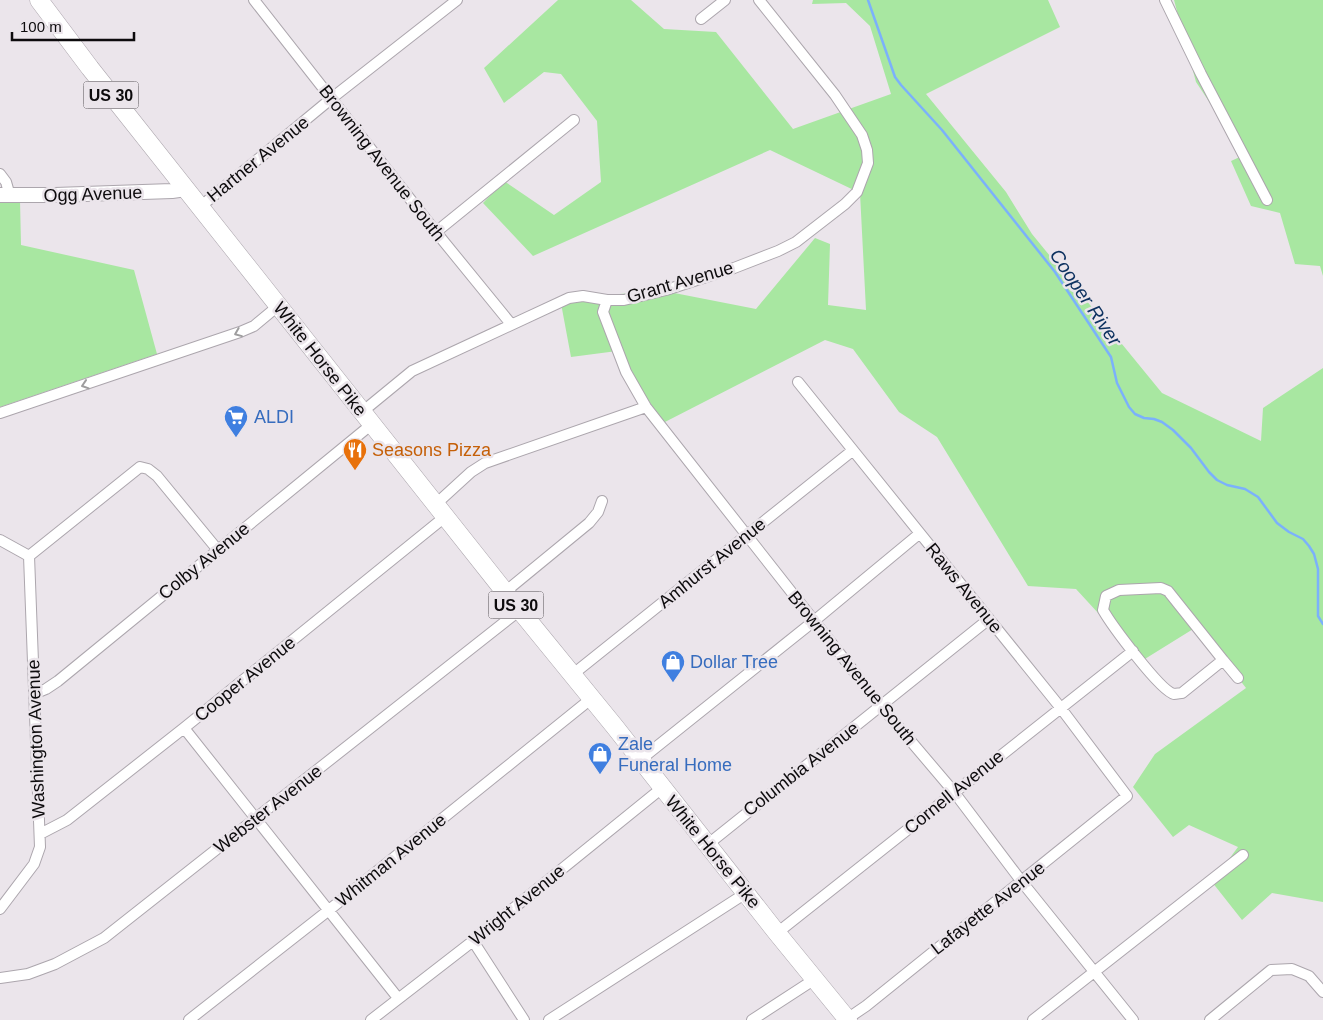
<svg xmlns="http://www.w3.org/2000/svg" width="1323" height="1020" font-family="Arial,sans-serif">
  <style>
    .green { fill: #a8e7a1 }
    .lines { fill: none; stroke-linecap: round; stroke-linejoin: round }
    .stream { stroke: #7bb1fb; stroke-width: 2.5 }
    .street-casing { stroke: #aca6ad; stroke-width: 12 }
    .secondary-casing { stroke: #aca6ad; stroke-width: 16 }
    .highway-casing { stroke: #aca6ad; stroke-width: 19 }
    .street { stroke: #fff; stroke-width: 10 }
    .secondary { stroke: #fff; stroke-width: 14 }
    .highway { stroke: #fff; stroke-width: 18 }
    .oneway { stroke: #9e9d9e }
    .labels { text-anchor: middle; stroke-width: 5; stroke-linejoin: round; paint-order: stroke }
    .shield { fill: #ebe5eb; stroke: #504c50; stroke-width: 1 }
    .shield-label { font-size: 16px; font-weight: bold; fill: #0d0b0d }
    .street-label { font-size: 18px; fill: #0d0b0d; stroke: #ebe5eb }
    .shop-label { font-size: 18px; fill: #366cbe; stroke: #ebe5eb; text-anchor: start }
    .food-label { font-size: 18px; fill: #c56008; stroke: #ebe5eb; text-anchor: start }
    .water-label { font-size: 19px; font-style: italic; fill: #0e3260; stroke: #ebe5eb }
  </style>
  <rect width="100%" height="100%" fill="#ebe5eb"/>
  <path class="green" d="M558,0h73l33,29 52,3 77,97 98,-35 -21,-68 -24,-23 -34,1 1,-4h235l12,27 -134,67 80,98 26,42 130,159 99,48 2,-33 60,-40v534l-51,-9 -30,27 -30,-38 26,-35 -49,-22 -16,12 -40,-50 22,-33 91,-66 -48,-62 -58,36 -7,-11 -57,-62 -48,-3 -91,-149 -38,-25 -46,-63 -28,-9 -162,83 -46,-72 -46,6 -11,-59 104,-7 92,18 59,-71 15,6 -2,61 38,5 -6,-117 -90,-43 -237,106 -50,-53 21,-22 50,34 47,-33 -4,-61 -36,-47 -17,-2 -40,31 -20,-35z
    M1174,0h149v276l-3,-10 -25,-2 -15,-51 -29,-7 -20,-45 11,-5 -16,-29 -30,-45z
    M0,199l20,1 1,45 113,25 23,84 -157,53z"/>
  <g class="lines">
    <path class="stream" d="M868,0l27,77 6,8 41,45 113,142 56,85 6,26 12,24 6,7 9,4 10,1 8,3 11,8 18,18 18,24 8,8 10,5 18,4 13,8 19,26 12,9 14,7 6,7 5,8 4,15v47l5,8"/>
    <g class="street-casing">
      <path id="street" d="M254,0l182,232 75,92
        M1165,0l36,74 66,126
        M701,19l24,-19
        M0,174l6,8 4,14
        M200,207l132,-109 125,-98
        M436,232l138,-112
        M607,300l-4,12 23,60 20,35 235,299 73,86 68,90 111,138
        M798,382l262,325 67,89 -261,210 -19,13
        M362,412l50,-41 157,-73 14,-2 24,4h17l42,-10 68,-22 44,-17 18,-9 49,-38 12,-12 11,-29 -1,-13 -5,-15 -27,-40 -76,-95
        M0,413l240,-81 14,-6 24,-20
        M436,504l35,-32 14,-9 161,-56
        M0,540l29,16
        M29,556l111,-89 8,2 9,7 60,73
        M1161,588l7,3 55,69 -41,33c-2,0 -5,1 -8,1 -14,-3 -63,-70 -71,-84l3,-14 13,-6z
        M505,592l84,-69 9,-11 4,-11
        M1223,660l15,18
        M572,675l280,-224
        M34,694l12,-5 12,-8 314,-257
        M184,728l214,270
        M640,760l174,-139 105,-87
        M40,834l27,-14 117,-92 262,-212
        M707,845l282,-226
        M0,909l34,-45 6,-17 -11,-291
        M777,933l356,-282
        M473,941l51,79
        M0,978l28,-4 27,-10 49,-26 416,-328
        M189,1020l140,-110 263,-212
        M371,1020l102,-79 189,-153
        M549,1020l197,-127
        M752,1020l63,-41
        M1033,1020l210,-165
        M1210,1020l61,-50 21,-1 17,7 14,16"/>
    </g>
    <g class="secondary-casing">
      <path id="secondary" d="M0,195h55l117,-4 14,-2"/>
    </g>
    <g class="highway-casing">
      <path id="highway" d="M39,0l51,68 415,524 110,135 162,206 71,87"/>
    </g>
    <use href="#street" class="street"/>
    <use href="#secondary" class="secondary"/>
    <use href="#highway" class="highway"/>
  </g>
  <defs><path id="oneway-chevron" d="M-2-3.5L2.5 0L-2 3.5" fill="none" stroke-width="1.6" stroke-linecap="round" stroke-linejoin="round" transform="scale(1.25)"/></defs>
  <g class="oneway">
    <use href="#oneway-chevron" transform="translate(238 333) rotate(158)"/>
    <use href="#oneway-chevron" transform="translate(85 385) rotate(162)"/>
  </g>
  <defs>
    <g id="supermarket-pin" transform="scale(1.25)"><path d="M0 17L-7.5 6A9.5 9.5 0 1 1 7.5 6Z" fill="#3f7fe0" stroke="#ebe5eb"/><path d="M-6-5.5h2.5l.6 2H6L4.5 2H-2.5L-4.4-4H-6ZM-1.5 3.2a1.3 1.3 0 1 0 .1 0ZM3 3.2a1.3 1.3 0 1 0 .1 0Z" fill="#fff"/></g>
    <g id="restaurant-pin" transform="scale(1.25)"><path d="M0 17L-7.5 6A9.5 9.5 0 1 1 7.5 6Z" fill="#e8710a" stroke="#ebe5eb"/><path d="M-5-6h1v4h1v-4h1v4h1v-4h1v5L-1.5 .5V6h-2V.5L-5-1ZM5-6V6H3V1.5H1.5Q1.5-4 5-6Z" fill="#fff"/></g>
    <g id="shop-pin" transform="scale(1.25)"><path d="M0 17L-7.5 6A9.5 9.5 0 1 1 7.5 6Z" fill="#3f7fe0" stroke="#ebe5eb"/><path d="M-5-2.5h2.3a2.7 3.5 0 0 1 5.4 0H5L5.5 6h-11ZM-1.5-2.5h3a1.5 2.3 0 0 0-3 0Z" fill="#fff"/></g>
  </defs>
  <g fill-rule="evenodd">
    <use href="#supermarket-pin" x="236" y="417"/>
    <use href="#restaurant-pin" x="355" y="450"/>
    <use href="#shop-pin" x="673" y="662"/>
    <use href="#shop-pin" x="600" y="754"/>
  </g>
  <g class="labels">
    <g class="shield">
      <rect x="83.5" y="81.5" width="55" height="27" rx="4"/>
      <rect x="488.5" y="591.5" width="55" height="27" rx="4"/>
    </g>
    <g class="shield-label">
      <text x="111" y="101">US 30</text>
      <text x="516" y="611">US 30</text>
    </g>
    <g class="street-label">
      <text transform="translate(258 159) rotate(-39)" y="6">Hartner Avenue</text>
      <text transform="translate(382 163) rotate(52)" y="6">Browning Avenue South</text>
      <text transform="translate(93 194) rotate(-2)" y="6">Ogg Avenue</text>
      <text transform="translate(680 282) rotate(-16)" y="6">Grant Avenue</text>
      <text transform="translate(320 359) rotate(52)" y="6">White Horse Pike</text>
      <text transform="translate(204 561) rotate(-39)" y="6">Colby Avenue</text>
      <text transform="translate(712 563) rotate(-39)" y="6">Amhurst Avenue</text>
      <text transform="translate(964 588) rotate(51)" y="6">Raws Avenue</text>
      <text transform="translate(852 668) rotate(51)" y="6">Browning Avenue South</text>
      <text transform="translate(245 679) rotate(-39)" y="6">Cooper Avenue</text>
      <text transform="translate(36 739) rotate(-92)" y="6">Washington Avenue</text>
      <text transform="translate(801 769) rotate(-38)" y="6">Columbia Avenue</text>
      <text transform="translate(954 792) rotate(-39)" y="6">Cornell Avenue</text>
      <text transform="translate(268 809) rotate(-38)" y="6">Webster Avenue</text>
      <text transform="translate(713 852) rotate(51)" y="6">White Horse Pike</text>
      <text transform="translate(391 860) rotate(-39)" y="6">Whitman Avenue</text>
      <text transform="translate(517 905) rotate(-39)" y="6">Wright Avenue</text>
      <text transform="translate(988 908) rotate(-38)" y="6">Lafayette Avenue</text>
    </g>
    <g class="shop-label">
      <text x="254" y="423">ALDI</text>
      <text x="690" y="668">Dollar Tree</text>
      <text x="618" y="750">Zale<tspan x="618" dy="21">Funeral Home</tspan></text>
    </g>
    <g class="food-label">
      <text x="372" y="456">Seasons Pizza</text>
    </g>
    <g class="water-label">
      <text transform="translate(1086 297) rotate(56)" y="7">Cooper River</text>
    </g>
  </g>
  <path d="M12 32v8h122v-8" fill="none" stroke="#0d0b0d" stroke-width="2.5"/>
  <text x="20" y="32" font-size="15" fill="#0d0b0d" stroke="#ebe5eb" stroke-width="4" paint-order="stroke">100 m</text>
</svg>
